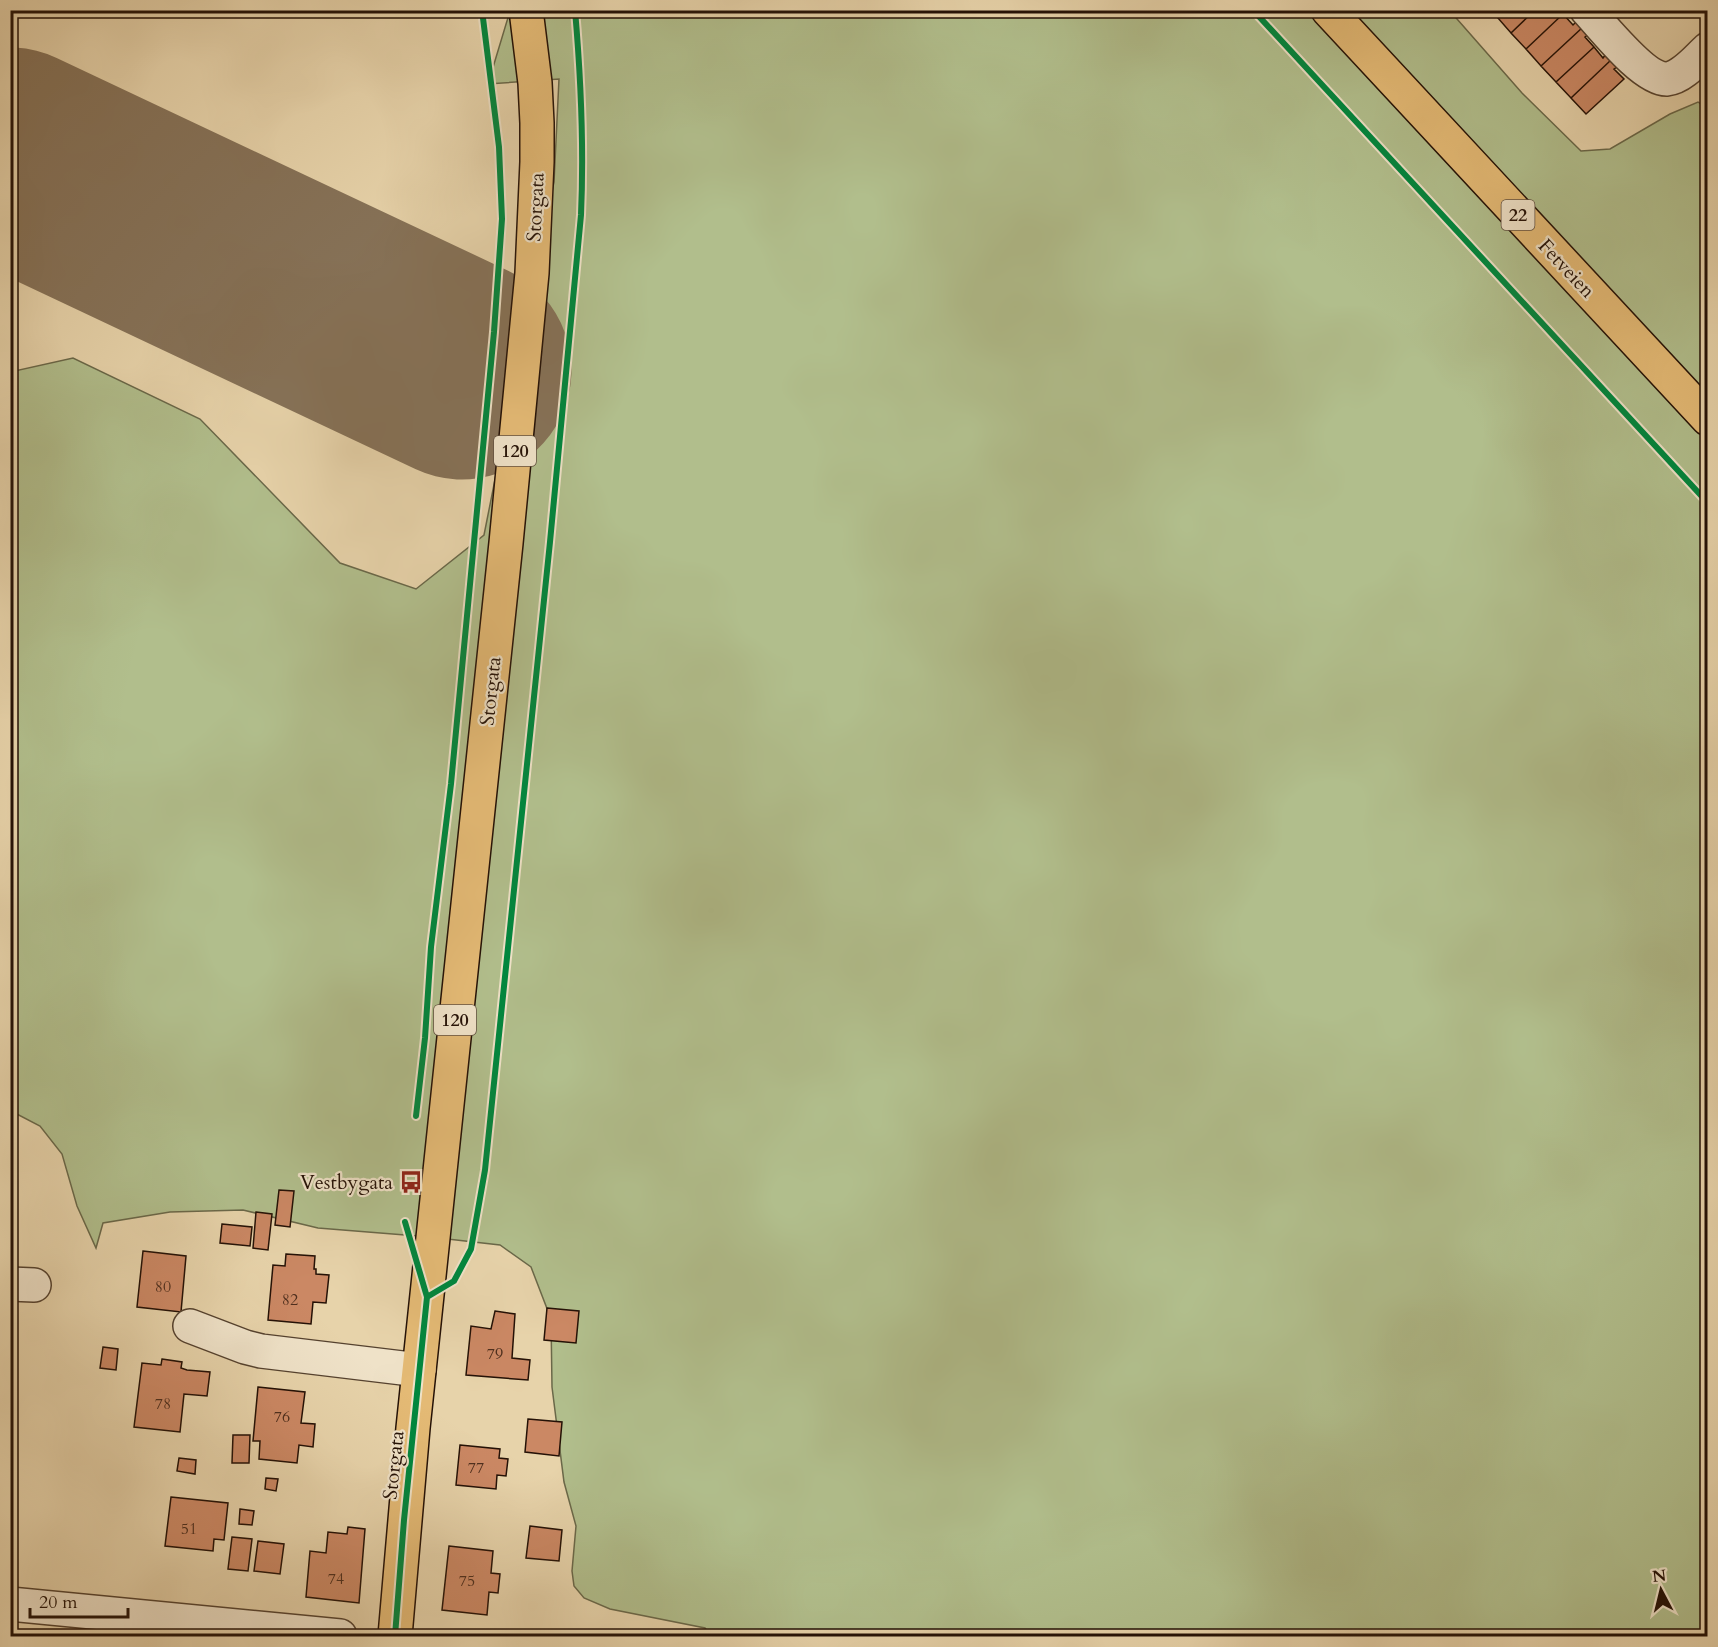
<svg xmlns="http://www.w3.org/2000/svg" width="1718" height="1647" font-family="Cardo,serif">
  <style>
    .green { fill: #b1be8c; stroke: #6a6849; stroke-width: 1.5 }
    .lines { fill: none; stroke-linecap: round; stroke-linejoin: round }
    .runway { stroke: #867258; stroke-width: 219 }
    .building { fill: #cb8864; stroke: #241106; stroke-width: 1.5 }
    .minor-casing { stroke: #55422f; stroke-width: 36 }
    .major-casing { stroke: #241106; stroke-width: 36 }
    .highway-casing { stroke: #241106; stroke-width: 36 }
    .minor { stroke: #efe2c8; stroke-width: 33 }
    .major { stroke: #e4ba75; stroke-width: 33 }
    .highway { stroke: #e4ba75; stroke-width: 33 }
    .cycleway-casing { stroke: #efe2c8; stroke-width: 10 }
    .cycleway { stroke: #00873e; stroke-width: 6 }
    .labels { text-anchor: middle; stroke-width: 4.5; stroke-linejoin: round; paint-order: stroke }
    .number-label { font-size: 16px; fill: #4e2f1e }
    .shield { fill: #efe2c8; stroke: #615040; stroke-width: 1.5 }
    .shield-label { font-size: 18px; font-weight: bold; fill: #241106 }
    .street-label { font-size: 20px; fill: #241106; stroke: #efe2c8 }
    .poi-label { font-size: 20px; fill: #241106; stroke: #efe2c8; text-anchor: end }
  </style>
  <rect width="100%" height="100%" fill="#e7d3aa"/>
  <filter id="stains"><feTurbulence type="fractalNoise" baseFrequency=".00333" numOctaves="4"/><feColorMatrix values="0 0 0 0 .2 0 0 0 0 .09 0 0 0 0 .02 0 0 0 .5 -.17"/></filter>
  <radialGradient id="worn" r=".72"><stop offset=".6" stop-color="#630" stop-opacity="0"/><stop offset="1" stop-color="#630" stop-opacity=".3"/></radialGradient>
  <path class="green" d="M510,11h940l72,82 59,58 29,-2 60,-35 28,-12 10,7 -1,1527h-996l-6,-8 -95,-19 -26,-11 -10,-12 -2,-15 4,-45 -12,-44 -12,-95 -1,-68 -20,-52 -31,-22 -70,-8 -112,-9 -75,-18 -73,2 -67,11 -7,25 -19,-42 -15,-52 -22,-28 -29,-15 -1,-739 63,-14 127,61 140,144 76,26 68,-54 70,-353 5,-103 -71,5z"/>
  <g class="lines">
    <path class="runway" d="M10,157l452,213"/>
  </g>
  <path class="building" d="M1491,10h44l-24,23z
    M1535,10h25l3,4 -37,35 -15,-16z
    M1563,14l10,11 4,-4 6,6 -42,39 -15,-17z
    M1583,27l6,7 -4,3 9,10 -38,35 -15,-16z
    M1594,47l9,11 3,-4 5,6 -40,38 -15,-16z
    M1611,60l6,7 -3,2 10,10 -38,35 -15,-16z
    M279,1190l15,1 -4,36 -15,-2z
    M256,1212l16,2 -4,36 -15,-2z
    M222,1224l30,3 -2,19 -30,-3z
    M143,1251l43,5 -5,56 -44,-5z
    M286,1254l29,2 -1,13h2v5l13,1 -3,28 -13,-1 -2,22 -43,-4 5,-55 12,1z
    M547,1308l32,3 -3,32 -32,-3z
    M495,1311l20,3 -3,44 18,2 -2,20 -62,-5 5,-49 20,3z
    M103,1347l15,2 -2,21 -16,-2z
    M162,1359l20,3 -1,6 6,2 23,2 -3,24 -23,-2 -4,38 -46,-5 8,-64 19,2z
    M258,1387l47,5 -4,31 14,1 -2,23 -14,-2 -2,18 -38,-4 1,-18h-7z
    M528,1419l34,3 -3,34 -34,-4z
    M233,1435h17l-1,28h-17z
    M460,1445l40,4 -1,9 9,1 -2,17 -9,-1 -1,14 -40,-4z
    M179,1458l17,2 -1,14 -18,-3z
    M266,1478l12,1 -2,12 -11,-2z
    M171,1497l57,6 -4,37 -10,-1 -1,12 -48,-5z
    M240,1509l14,2 -2,14 -13,-1z
    M530,1526l32,4 -3,31 -33,-3z
    M348,1527l17,2 -6,74 -53,-6 4,-46 16,2 2,-21 19,2z
    M232,1537l20,2 -4,32 -20,-2z
    M258,1541l26,3 -4,30 -26,-3z
    M449,1546l44,5 -2,22 9,1 -2,19 -9,-1 -2,23 -45,-5z"/>
  <g class="lines">
    <g class="minor-casing">
      <path id="minor" d="M1587,10c16,17 57,70 80,69 16,-2 30,-20 41,-30
        M10,1284l24,1
        M190,1326l55,21 16,4 158,19
        M10,1604l330,32"/>
    </g>
    <g class="major-casing">
      <path id="major" d="M395,1636l18,-208 93,-885 26,-270 5,-111v-39l-2,-40 -9,-73"/>
    </g>
    <g class="highway-casing">
      <path id="highway" d="M1328,10l380,409"/>
    </g>
    <use href="#minor" class="minor"/>
    <use href="#major" class="major"/>
    <use href="#highway" class="highway"/>
    <g class="cycleway-casing">
      <path id="cycleway" d="M1253,10l455,493
        M416,1116l9,-78 6,-91 20,-163 43,-452 8,-113 -3,-72 -17,-137
        M427,1297l27,-16 17,-32 14,-79 65,-628 31,-327c3,-68 0,-136 -6,-205
        M395,1636l9,-116 23,-223 -22,-75"/>
    </g>
    <use href="#cycleway" class="cycleway"/>
  </g>
  <defs>
    <g id="bus-bare" transform="scale(1.8)"><path d="M-5-6H5V4H4V6H2V4H-2V6H-4V4H-5ZM-3.5-4V0h7V-4ZM-3.5 1.2v1.5H-2V1.2ZM2 1.2v1.5H3.5V1.2Z" fill="#8f2418" stroke="#efe2c8" stroke-width="2.5" paint-order="stroke"/></g>
  </defs>
  <g fill-rule="evenodd">
    <use href="#bus-bare" x="411" y="1182"/>
  </g>
  <g class="labels">
    <g class="number-label">
      <text x="163" y="1292">80</text>
      <text x="290" y="1305">82</text>
      <text x="495" y="1359">79</text>
      <text x="163" y="1409">78</text>
      <text x="282" y="1422">76</text>
      <text x="476" y="1473">77</text>
      <text x="189" y="1534">51</text>
      <text x="336" y="1584">74</text>
      <text x="467" y="1586">75</text>
    </g>
    <g class="shield">
      <rect x="1501.5" y="200" width="33" height="30" rx="4.5"/>
      <rect x="494" y="436" width="42" height="30" rx="4.5"/>
      <rect x="434" y="1005" width="42" height="30" rx="4.5"/>
    </g>
    <g class="shield-label">
      <text x="1518" y="221">22</text>
      <text x="515" y="457">120</text>
      <text x="455" y="1026">120</text>
    </g>
    <g class="street-label">
      <text transform="translate(535 207) rotate(-87)" y="7">Storgata</text>
      <text transform="translate(1567 268) rotate(47)" y="7">Fetveien</text>
      <text transform="translate(490 691) rotate(-84)" y="7">Storgata</text>
      <text transform="translate(393 1465) rotate(-84)" y="7">Storgata</text>
    </g>
    <g class="poi-label">
      <text x="393" y="1189">Vestbygata</text>
    </g>
  </g>
  <rect width="1718" height="1647" fill="none" stroke="#e7d3aa" stroke-width="36"/>
  <rect x="12" y="12" width="1694" height="1623" fill="none" stroke="#241106" stroke-width="3"/>
  <rect x="18" y="18" width="1682" height="1611" fill="none" stroke="#241106" stroke-width="1.5"/>
  <g transform="translate(1661 1590) rotate(353)" stroke="#efe2c8" stroke-width="4.5" paint-order="stroke">
  <path d="M0-4.5L10 22L0 15L-10 22Z" fill="#241106"/>
  <text y="-9" font-size="16" font-weight="bold" text-anchor="middle" fill="#241106">N</text>
  </g>
  <path d="M30 1608v9h98v-9" fill="none" stroke="#241106" stroke-width="3"/>
  <text x="39" y="1608" font-size="18" fill="#241106" stroke="#efe2c8" stroke-width="4.5" paint-order="stroke">20 m</text>
  <rect width="100%" height="100%" filter="url(#stains)"/>
  <rect width="100%" height="100%" fill="url(#worn)"/>
</svg>
